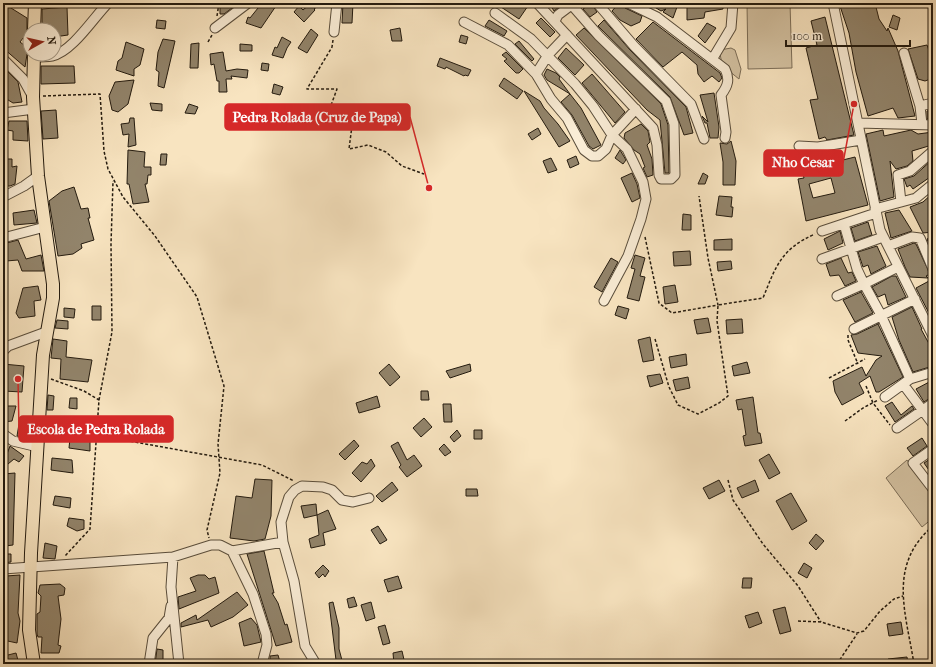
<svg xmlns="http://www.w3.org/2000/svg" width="936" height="667" font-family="'IM FELL French Canon',serif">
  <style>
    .green { fill: #d4c2a2; stroke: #7c6e58 }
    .building { fill: #92846b; stroke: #241b0f; fill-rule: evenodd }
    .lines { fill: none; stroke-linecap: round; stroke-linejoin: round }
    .minor-casing { stroke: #594d3b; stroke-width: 11 }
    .major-casing { stroke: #241b0f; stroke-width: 14 }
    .path { stroke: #241b0f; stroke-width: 1.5; stroke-dasharray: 3 2; stroke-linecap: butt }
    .minor { stroke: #faedd6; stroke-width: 9 }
    .major { stroke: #f8e4c0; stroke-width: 12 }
    .leader { fill: none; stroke: #d62828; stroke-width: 1.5 }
    .callout-dot { fill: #d62828; stroke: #faedd6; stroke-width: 1.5 }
    .callout { fill: #d62828; stroke: #d62828; stroke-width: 1.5 }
    .callout-label { font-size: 14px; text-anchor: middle; font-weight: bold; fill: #fff }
  </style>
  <rect width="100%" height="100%" fill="#f8e4c0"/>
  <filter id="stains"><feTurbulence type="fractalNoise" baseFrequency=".005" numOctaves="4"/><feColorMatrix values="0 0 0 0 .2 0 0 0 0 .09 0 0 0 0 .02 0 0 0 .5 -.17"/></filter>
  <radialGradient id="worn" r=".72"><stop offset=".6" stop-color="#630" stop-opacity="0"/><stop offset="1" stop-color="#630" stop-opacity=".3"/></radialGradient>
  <path class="green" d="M747,3l43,1 2,64 -44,1z
    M731,48l4,2 6,19 -2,10c-10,-8 -20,-15 -19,-29z
    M907,460l26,35v23l-11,9 -36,-49z"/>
  <path class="building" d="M3,3l24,15v15l-7,9 8,6 -3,19 -22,-19z
    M220,3h12v5l-8,6h-4z
    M262,3h16l-17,25 -15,-5 2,-6 2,1z
    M311,3h11l-8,6 1,1 -11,12 -10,-10 5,-6 4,4z
    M343,3h10l-1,20h-10z
    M495,3h35l-11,16z
    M549,3h15l-10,8z
    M587,3h4l6,9 -7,5 -7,-8 7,-5z
    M619,3h3l3,5 17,8 -2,6 -9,4 -11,-6 -8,-9z
    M648,3h29l-4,2 4,2 -4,11 -10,-6 3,-3 -5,2z
    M687,3h36v6l-18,3 -1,6 -17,2z
    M839,3h19l1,4 16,-4 4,16 8,12 1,-3 10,23 17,65 -17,2 -5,-10 -25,8 -12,-44 -7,-39z
    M67,7l1,28 -14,2v-7h-7l-1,-6 -4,-1v-14z
    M893,15l7,3 -3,12 -8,-3z
    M825,17l29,118 -27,5 -2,-3 -6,2 -9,-39 8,-1 -12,-51 11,-3 -6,-24z
    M541,18l14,14 -5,5 -14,-14z
    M157,20l9,1 -1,8 -9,-1z
    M489,20l18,11 -3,5 -19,-10z
    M604,20l26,30 56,57 7,26 -9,2 -14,-38 -72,-71z
    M653,22l67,51 2,5 -3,4 -7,-6 -8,6 -6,-8 -1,-9 -15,-13 -19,15 -27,-28z
    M707,23l9,5 -11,15 -7,-7z
    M400,28l2,13h-10l-2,-11z
    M584,28l77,76 7,21 1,48h-4l-5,-53 -13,-10 -71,-75z
    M311,29l7,6 -11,18 -9,-5z
    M461,35l7,2 -2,7 -7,-2z
    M282,37l9,5 -4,6 -4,10 -11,-3 3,-8 2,1z
    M163,39l12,2 -11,47 -6,-2 1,-14 -3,-2 2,-18z
    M519,41l15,18 -2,2 -17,-17z
    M126,42l18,7 -4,16 -6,4v7l-18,-6 2,-9 4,-3z
    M199,43l-1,25h-8l1,-24z
    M240,44l12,1v6h-12z
    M927,45l4,11 2,2v20l-8,3 -7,-2 -10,-30z
    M566,48l18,17 -9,10 -17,-17z
    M223,52l3,19 11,-2 11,1 -1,8 -16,-2 1,3h-6l1,13h-8v-11h-2l-3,-17 -3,1 -1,-11z
    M506,52l17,17 -4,4h-3l-12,-12 3,-2 -5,-4z
    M440,58l31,12 -3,6 -3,-1 -1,1 -18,-9 -1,2 -8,-3z
    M262,63l7,1 -1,7 -7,-1z
    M41,66h33l1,17 -34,1z
    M3,67l15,15 4,20 -9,1 -8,-5 2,-6 -4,-4z
    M547,69l9,4 4,4 -1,2 11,15 -23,-14 -3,-5z
    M592,74l33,38 -10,11 -33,-40z
    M504,78l19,13 -6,8 -18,-13z
    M134,80l-6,24 -10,8 -6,-2 -3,-14 6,-14z
    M274,84l9,3 -3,8 -8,-2z
    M524,91l16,10 4,7 14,16 12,17 -11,6z
    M714,93l5,34 -1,11h-8l-3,-15h-2l-3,-7 6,6 -8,-27z
    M570,94l11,14 20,37 -8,4 -4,-3 -17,-31 -11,-13z
    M150,103l12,1v7l-10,-1z
    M189,104l9,3 -3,7 -10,-1z
    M933,109v10h-6v-8z
    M56,110l2,28 -15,1 -2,-28z
    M130,118h4l2,27 -8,2 1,-13 -6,1 -2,-11 8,-1z
    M9,121h18l1,20 -15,-1v-9l-6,-1z
    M641,124l7,7 2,11 -3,3 5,14 1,16 -6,2 -4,-9 2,-1 -5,-13 -6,-4 -10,-12 1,-5z
    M538,128l3,6 -9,6 -4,-6z
    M883,130l1,6 27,-6 7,4 15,-2v6l-1,7 -20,6 1,10 -6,5 -11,3 -6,-8 4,36 -14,4 -14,-67z
    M731,141l5,20 -1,24h-12v-23l-3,-19 7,1z
    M128,150l17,2 -1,15h7v8h-3l-1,9h-2l4,18 -16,2 -4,-20h-2z
    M620,150l6,10 -3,4 -8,-6z
    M161,154h6l-1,11h-6z
    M576,156l3,8 -9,4 -3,-8z
    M855,157l13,48 -62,16 -8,-42 6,-1 -2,-8zM831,178l4,15 -22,5 -4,-14z
    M551,158l6,12 -9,3 -5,-12z
    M6,159h6v8l5,-1 -2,18 -5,2h-7v-20h2z
    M933,159v16l-20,14 -3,-4 -3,2 -3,-8 10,-3z
    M632,173l5,11 3,14 -8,4 -11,-24z
    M703,173l5,3 -3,8h-7z
    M74,187l7,22 7,-1 2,10h-2l6,22 -13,4 1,4 -9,6 -15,2 -9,-55 13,-10z
    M933,193v39l-10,1 -13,-26 13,-5z
    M719,196l13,1 -1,10h2l-1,10 -16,-2z
    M34,210l3,13 -23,2 -1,-12z
    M899,210l13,21 -21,7 -6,-25z
    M683,214l8,1v15h-9z
    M868,222l4,13 -17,6 -4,-13z
    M840,231l3,12 -15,7 -4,-11z
    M933,236v17l-6,-14z
    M732,239v11h-18v-10z
    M18,240l8,19 15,-4 3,16h-22l-4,-11 -12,1 -1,-8h-2v-9z
    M914,243l2,1 14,30 -4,2 2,2 -18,-1 -5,-10 -7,-18z
    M877,246l9,20 -15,8 -3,-9 -5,2 -5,-15z
    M690,251l1,14 -17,1 -1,-14z
    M635,255l10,3 -5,18 5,1 -6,24 -12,-3 8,-29 -4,-1z
    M611,258l7,4 -16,30 -8,-5z
    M841,258l7,15 4,-1 4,9 -11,5 -6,-11 -9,1 -4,-12z
    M731,261l1,8 -14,2 -1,-9z
    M892,276h4l10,21 -18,8 -3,-11 -7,3 -6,-10z
    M929,281l4,9v31l-17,-33z
    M675,285l3,17 -13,2 -2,-17z
    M38,286l3,14 -7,1 1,15 -16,2 -3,-5 7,-25z
    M861,292l12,21 -18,9 -12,-22z
    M92,306h9v14h-9z
    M618,306l11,3 -3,10 -11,-4z
    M912,307l10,22h-1l12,22v15l-20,6 -14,-32 -7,-23z
    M64,308l11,1 -1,9 -10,-1z
    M708,318l3,14 -14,2 -3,-14z
    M742,319l1,14 -16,1 -1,-14z
    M57,320l11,1v8l-13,-1z
    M878,324l25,53 -24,15h-3l-6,-16 -11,7 5,10 -22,12 -7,-13 -2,-11 29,-14 4,9 10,-16 6,-4 -24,-3 -7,-18 6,-1z
    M650,337l4,23 -11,2 -5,-22z
    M53,339l14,2 -1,16 26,3 -4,22 -28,-3 1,-20 -10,-1z
    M686,354l1,11 -16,3 -2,-11z
    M747,362l3,11 -16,3 -2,-10z
    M3,364l21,2 -2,26 -19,-1z
    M389,364l11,13 -10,9 -11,-13z
    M470,364l1,7 -21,7 -4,-7z
    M660,374l3,9 -13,4 -3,-11z
    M688,377l2,11 -14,3 -3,-11z
    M933,380v16l-9,6 -8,-13z
    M421,391h7l1,9h-8z
    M48,395l6,1 -1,14h-6z
    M377,396l3,11 -21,6 -3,-10z
    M753,397l5,36h2l2,10 -17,3 -2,-10 3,-1 -4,-26 -4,1 -2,-10z
    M70,398h7v11l-8,-1z
    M892,402l9,13 11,-9 2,3 -19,13 -10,-16z
    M443,404h8l1,18h-8z
    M3,406h13l-4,15 -9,1z
    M424,418l8,9 -11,10 -8,-9z
    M19,424l11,1 -2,13 -11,-2z
    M457,430l4,6 -7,6 -4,-5z
    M474,430h8v9h-8z
    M70,438l20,3v10l-21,-3z
    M922,438l5,8 -14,10 -6,-8z
    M354,440l5,6 -14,14 -6,-6z
    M398,442l9,18 7,-5 8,11 -15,11 -8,-10 2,-2 -10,-19z
    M444,444l7,8 -6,4 -6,-7z
    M10,446l14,10 -5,6 -5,-3 -6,5 -5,-5v-8l4,3z
    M769,454l11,19 -11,6 -10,-19z
    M933,457v19l-9,-13z
    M52,458l20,2 1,13 -22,-3z
    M371,459l4,7 -14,16 -9,-9 10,-11 5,2z
    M15,473l-2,72 -8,1 -1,-9h-1v-63z
    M255,479l17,1 -1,36 -6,23 -11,2 -24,-3 6,-42 16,2z
    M719,480l6,11 -16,8 -6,-11z
    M755,480l4,11 -17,7 -5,-10z
    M392,482l6,8 -16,12 -6,-6z
    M466,489h11l1,7h-12z
    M791,493l16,28 -15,9 -16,-29z
    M55,496l16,2 -1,10 -17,-3z
    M316,504l1,11 -13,3 -3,-12z
    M328,510l8,19 -13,4 2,12 -14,3 -2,-9 10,-4 -2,-20z
    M69,518l15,2v9l-7,2 -10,-5z
    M378,526l9,14 -7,4 -9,-14z
    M816,534l8,7 -8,9 -7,-7z
    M45,543l12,3 -2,13 -12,-1z
    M264,551l10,42h-2l6,10 7,22 2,-1 5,18 -16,4 -29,-92z
    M3,554h8v8l-8,1z
    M804,563l8,5 -5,10 -9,-5z
    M323,565l6,6 -4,6 -2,-3 -4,4 -4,-5z
    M20,575l-2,38 2,8 -3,22 -14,-3v-24l3,-40z
    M198,575h7l4,4 6,-2 4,16 -40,16 -1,-12 18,-6 -6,-13z
    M398,576l4,12 -14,4 -4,-12z
    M743,578h9l-1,10h-9z
    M60,584l5,4 -1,7 -6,1 3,23 -3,26 3,1 -2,7h-18l1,-16h-4l-1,-3v-20l3,-2 1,-16 -3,-3 2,-8z
    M237,592l11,13 -15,12 -22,10 -3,-7 -27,7v-4l15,-8 1,5z
    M354,597l3,9 -8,2 -2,-9z
    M333,602l6,26v21l4,15h-10l3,-4 -7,-57z
    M371,602l4,16 -9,3 -5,-16z
    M785,607l6,24 -11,3 -7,-24z
    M758,612l4,11 -13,5 -4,-12z
    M251,618l6,7 4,17 -17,4 -5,-23z
    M901,622l2,12 -14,2 -2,-12z
    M385,625l5,18 -7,2 -5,-18z
    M157,649l6,1v14h-8z
    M402,651l3,13h-11l-1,-11z
    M16,653l3,11h-13l-2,-8z
    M278,655l2,7 -10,1v-7z
    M907,657l1,7h-20v-5z"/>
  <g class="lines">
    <g class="minor-casing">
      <path id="minor" d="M537,3l116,125 4,17 2,30 2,4h10l4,-4 -1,-51 -8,-23 -67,-65 -29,-33
        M597,3l37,43 57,58 13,35
        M628,3l29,14 68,52c5,10 3,17 -4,26l5,37 -1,6
        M833,3l47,227 53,106
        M495,13l36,26 44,45 18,22 19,29 15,14 16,33 3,17 -5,20 -13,37 -24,45
        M555,21l3,-6 16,-12
        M464,22l44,23 28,29 15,25 16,19 17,32 8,6h6l8,-7 6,-14 24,-26
        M215,28l33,-25
        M334,32l3,-29
        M904,53l16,53 2,18
        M33,57c6,0 13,0 19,-1 20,-4 42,-39 56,-53
        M713,58l18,-30 2,-25
        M3,59l20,20 10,18
        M536,74l12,-19 19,-20
        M920,106l13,-3
        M3,113l31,-4
        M858,123l75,2
        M799,146l19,1 43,-7
        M3,197l21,-11 14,-10
        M901,202l-3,-27 12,-4 23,-20
        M875,209l41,-11 17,-14
        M822,231l54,-18
        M3,238l42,-11
        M888,246l24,-9 8,1 13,31
        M822,259l61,-22
        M898,267l-34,17 17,31 29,64
        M837,296l27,-12 -7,-15 -13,-45
        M854,329l61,-30
        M3,351l5,-5 38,-14
        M903,384l30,40
        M885,397l25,-18 23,-7
        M897,428l36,-25
        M3,434l10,7 25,6
        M933,449l-20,14 20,26
        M283,542l11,39 11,65 11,18
        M232,551l51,-9 -2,-20 8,-25 6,-7 7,-4 21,1 9,3 10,10 11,2 16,-4
        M173,557l-2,30 8,77
        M3,569l170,-12 38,-12h9l12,6 21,43 13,40 1,11 -5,19
        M149,664l4,-26 16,-20 2,-12"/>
    </g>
    <g class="major-casing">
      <path id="major" d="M34,30l1,-27
        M34,54l-1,43 5,79 15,108v14l-10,57 -12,198 -2,77 5,34"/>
    </g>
    <path class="path" d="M928,3l5,3
      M217,16l2,-13
      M333,40l-1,7 -25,42h30l-14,38 30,-9 -4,31 19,-4 18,7 16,14 22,8
      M208,42l4,-7
      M43,96l57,-2 4,57 4,18 15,28 32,39 42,61 27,89 -6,58 2,29 -13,57 2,8
      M645,237l14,66 13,10 46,-8 -10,-47 -9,-62
      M848,335v5l10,24
      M655,339l14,48 9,18 20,9 21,-11 9,-7 -11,-75 1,-16 45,-7c13,-32 18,-49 52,-64
      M829,378l36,-19
      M51,379l33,12 15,9 -9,129 -25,27
      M866,386l7,17 17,22
      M99,400l13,-68 -1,-88 2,-63
      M845,421l18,-13 15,-8
      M96,435l166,30 32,16
      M728,480l5,20 30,44 35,42 23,36
      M798,621l23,1 36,11 7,-2 16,-20 14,-12 9,-3
      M798,661l8,3
      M837,664l20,-30
      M914,664c-8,-51 -27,-99 19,-138"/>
    <use href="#minor" class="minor"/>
    <use href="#major" class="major"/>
  </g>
  <path class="leader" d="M429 188L410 117M854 104L843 163M18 379L19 429"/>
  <g class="callout-dot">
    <circle cx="429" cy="188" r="4"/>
    <circle cx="854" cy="104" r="4"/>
    <circle cx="18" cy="379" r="4"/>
  </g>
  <g class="callout">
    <rect x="225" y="104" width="185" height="26" rx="4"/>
    <rect x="764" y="150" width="79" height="26" rx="4"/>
    <rect x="19" y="416" width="154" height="26" rx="4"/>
  </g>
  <g class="callout-label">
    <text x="317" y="122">Pedra Rolada (Cruz de Papa)</text>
    <text x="803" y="167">Nho Cesar</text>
    <text x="96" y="434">Escola de Pedra Rolada</text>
  </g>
  <rect width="936" height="667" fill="none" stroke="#f8e4c0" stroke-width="16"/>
  <rect x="4" y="4" width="928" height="659" fill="none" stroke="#241b0f" stroke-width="2"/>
  <rect x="8" y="8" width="920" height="651" fill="none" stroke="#241b0f"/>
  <g transform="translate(42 42) rotate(82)"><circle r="19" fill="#faedd6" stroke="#a49986"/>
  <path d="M0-3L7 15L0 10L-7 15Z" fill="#8f2418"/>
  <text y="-6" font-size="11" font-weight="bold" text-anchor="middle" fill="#241b0f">N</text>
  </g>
  <path d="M786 40v6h124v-6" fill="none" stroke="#241b0f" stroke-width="2"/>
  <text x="792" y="40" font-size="12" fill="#241b0f" stroke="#faedd6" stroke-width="3" paint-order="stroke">100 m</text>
  <rect width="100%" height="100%" filter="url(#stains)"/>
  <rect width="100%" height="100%" fill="url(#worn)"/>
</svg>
